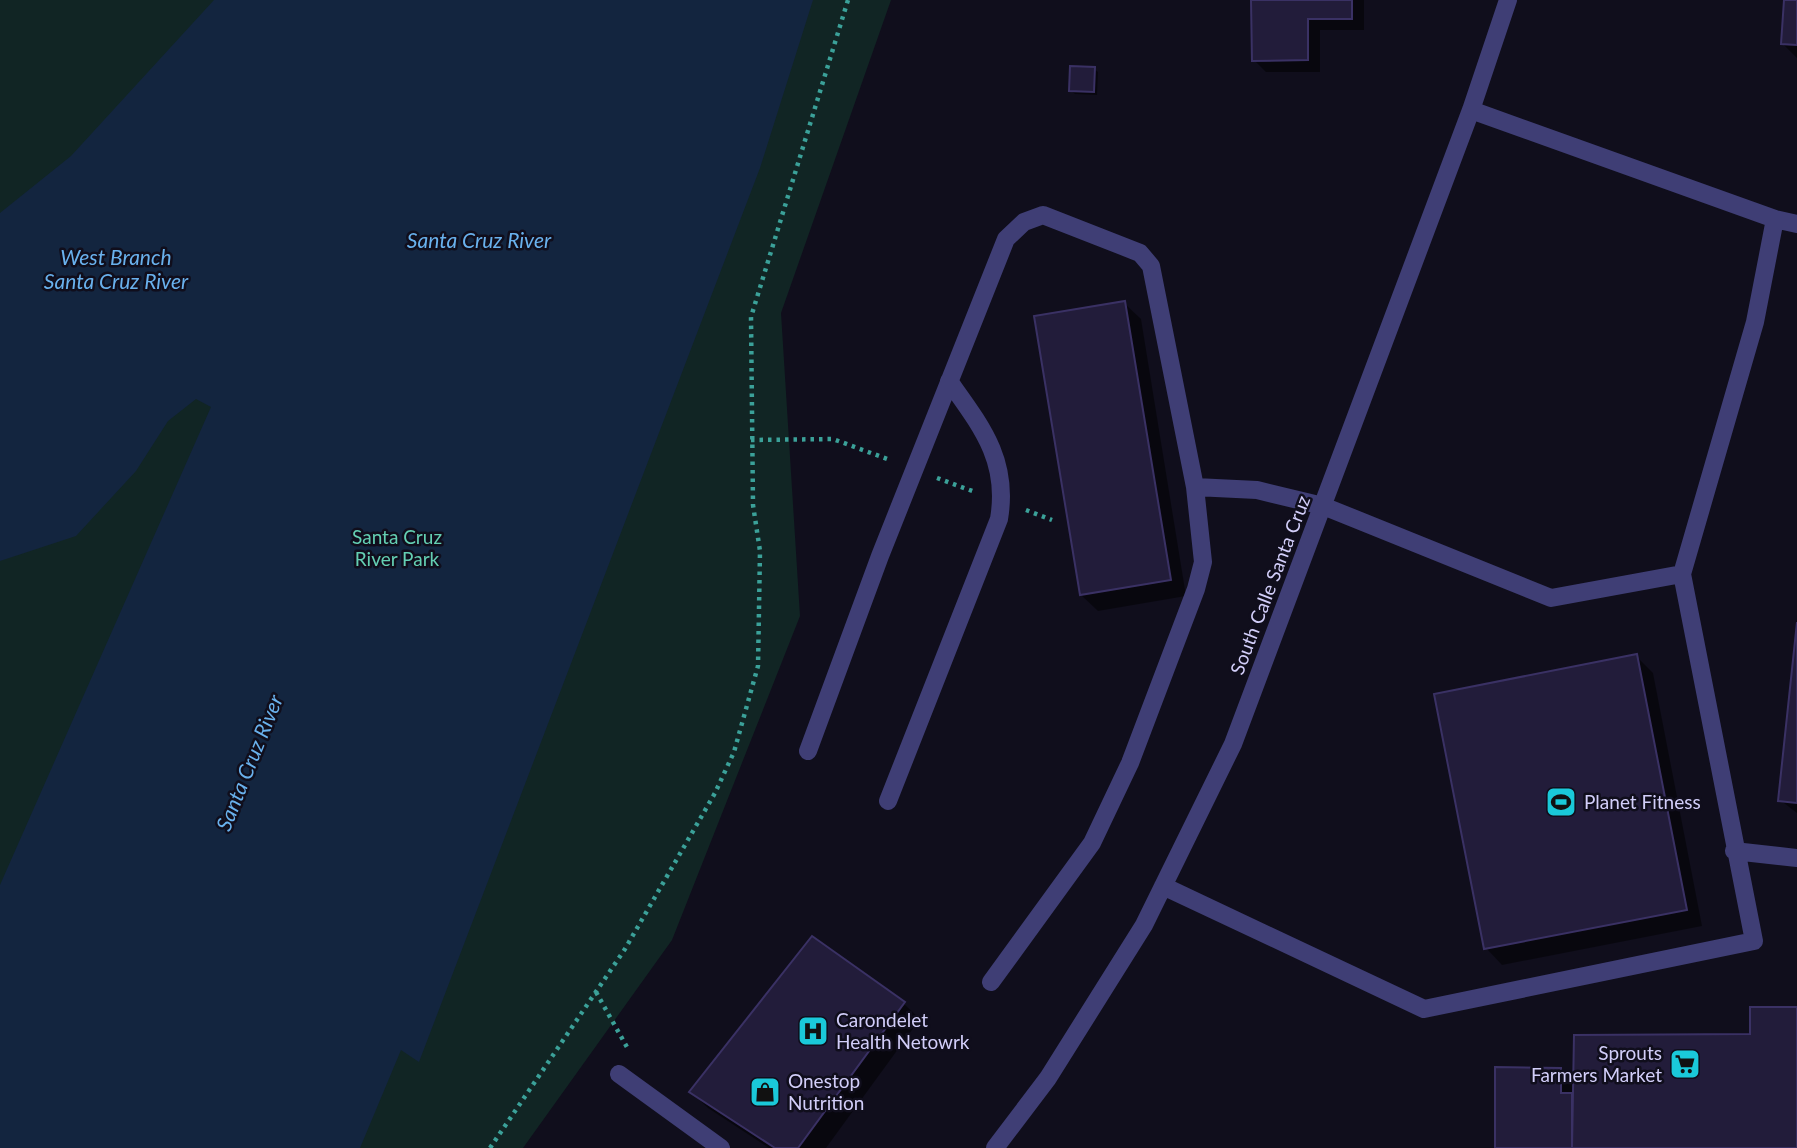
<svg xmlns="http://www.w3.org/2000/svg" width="1797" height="1148" font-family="Lato,sans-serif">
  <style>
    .green { fill: #112524 }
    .water { fill: #13253f }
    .shadow { fill: #0007 }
    .building { fill: #221c3a; stroke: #3a3164; stroke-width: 2 }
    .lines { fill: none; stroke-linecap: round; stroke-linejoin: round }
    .path { stroke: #3ba199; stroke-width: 4.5; stroke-dasharray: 3.5 5; stroke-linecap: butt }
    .minor { stroke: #3f3e75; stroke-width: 18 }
    .labels { text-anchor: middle; stroke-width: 5; stroke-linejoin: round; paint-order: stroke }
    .park-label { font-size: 19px; fill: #64cfb3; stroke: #100e1c }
    .street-label { font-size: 19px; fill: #d2cef9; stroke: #100e1c }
    .poi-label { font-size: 19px; fill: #d2cef9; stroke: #100e1c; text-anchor: start }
    .water-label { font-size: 21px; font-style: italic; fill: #69b1ed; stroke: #100e1c }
  </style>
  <rect width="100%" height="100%" fill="#100e1c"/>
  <path class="green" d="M0,0h891l-110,313 19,303 -128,324 -149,208h-523z"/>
  <path class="water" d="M214,0h599l-53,168 -341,894 -18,-12 -41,98h-360v-263l211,-478 -15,-8 -28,22 -32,50 -60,65 -76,25v-348l71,-57z"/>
  <path class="shadow" d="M1253,0h111v30h-44v42h-54l-12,-12z
    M1786,0h11v58l-15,-15z
    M1094,69l4,3 -1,23 -22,-1 -4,-3z
    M1124,303l17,16 45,277 -88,15 -17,-16z
    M1797,639v174l-17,-13z
    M1636,656l17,17 49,253 -200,39 -16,-17z
    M903,1003l17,16 -94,129h-57l-61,-40 -17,-16z
    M1797,1009v139h-301l64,-79 14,14 177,-47z"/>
  <path class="building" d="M1251,0h101v19h-44v41l-56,1z
    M1784,0h13v45l-16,-1z
    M1070,66l25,1 -1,25 -25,-1z
    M1125,301l46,279 -91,15 -46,-279z
    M1797,622v181l-19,-2z
    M1637,654l50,256 -203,39 -50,-255z
    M812,936l93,66 -107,146h-23l-86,-56z
    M1750,1007h47v141h-225l2,-113 176,-1z
    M1495,1067l66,1v25h11v55h-77z"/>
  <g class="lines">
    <path class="path" d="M751,440l82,-1 57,21
      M937,478l38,14
      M1026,510l26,10
      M596,992l32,57
      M490,1148l135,-199 90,-156 19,-41 24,-86 2,-115 -7,-46 -2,-188 97,-317"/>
    <path class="minor" d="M1471,110l304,109 -20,103 -73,252
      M1775,219l22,5
      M808,751l72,-195 126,-317 18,-17 19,-7 97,38 11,13 44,221 8,75 -7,27 -66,174 -38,80 -101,139
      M888,801l111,-282c10,-59 -18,-93 -50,-138
      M1734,851l63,7
      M1163,886l261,123 330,-68 -72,-367 -131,24 -228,-92 -66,-16 -62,-3
      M619,1074l102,74
      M995,1148l53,-70 96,-153 89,-181 238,-634 37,-110"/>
  </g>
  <defs>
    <g id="stadium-square" transform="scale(1.575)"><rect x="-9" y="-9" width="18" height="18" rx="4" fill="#1ac9d9" stroke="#100e1c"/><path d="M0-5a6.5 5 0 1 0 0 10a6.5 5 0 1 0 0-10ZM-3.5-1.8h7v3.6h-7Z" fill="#111"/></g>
    <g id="hospital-square" transform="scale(1.575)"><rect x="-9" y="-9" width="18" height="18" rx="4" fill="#1ac9d9" stroke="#100e1c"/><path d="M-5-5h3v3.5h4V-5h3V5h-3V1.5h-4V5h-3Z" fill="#111"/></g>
    <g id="supermarket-square" transform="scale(1.575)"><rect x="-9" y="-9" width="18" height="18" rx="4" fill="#1ac9d9" stroke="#100e1c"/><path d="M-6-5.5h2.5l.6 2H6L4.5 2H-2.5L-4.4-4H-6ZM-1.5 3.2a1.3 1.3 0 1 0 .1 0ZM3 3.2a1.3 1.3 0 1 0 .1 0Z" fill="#111"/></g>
    <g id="shop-square" transform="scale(1.575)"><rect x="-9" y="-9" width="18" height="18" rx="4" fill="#1ac9d9" stroke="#100e1c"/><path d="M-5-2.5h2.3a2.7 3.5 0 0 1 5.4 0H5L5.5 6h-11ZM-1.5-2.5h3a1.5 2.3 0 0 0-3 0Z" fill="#111"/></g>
  </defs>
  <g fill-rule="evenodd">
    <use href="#stadium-square" x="1561" y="802"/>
    <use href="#hospital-square" x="813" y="1031"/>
    <use href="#supermarket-square" x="1685" y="1064"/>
    <use href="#shop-square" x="765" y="1092"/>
  </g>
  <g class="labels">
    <g class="park-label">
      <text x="397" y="544">Santa Cruz<tspan x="397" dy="22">River Park</tspan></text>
    </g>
    <g class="street-label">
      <text transform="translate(1270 585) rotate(-69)" y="7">South Calle Santa Cruz</text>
    </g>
    <g class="poi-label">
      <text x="1584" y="809">Planet Fitness</text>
      <text x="836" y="1027">Carondelet<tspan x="836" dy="22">Health Netowrk</tspan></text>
      <text x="1662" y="1060" text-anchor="end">Sprouts<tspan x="1662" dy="22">Farmers Market</tspan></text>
      <text x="788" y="1088">Onestop<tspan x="788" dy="22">Nutrition</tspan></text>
    </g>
    <g class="water-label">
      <text x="479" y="248">Santa Cruz River</text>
      <text x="116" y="265">West Branch<tspan x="116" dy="24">Santa Cruz River</tspan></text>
      <text transform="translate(250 763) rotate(-68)" y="7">Santa Cruz River</text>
    </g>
  </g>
</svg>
